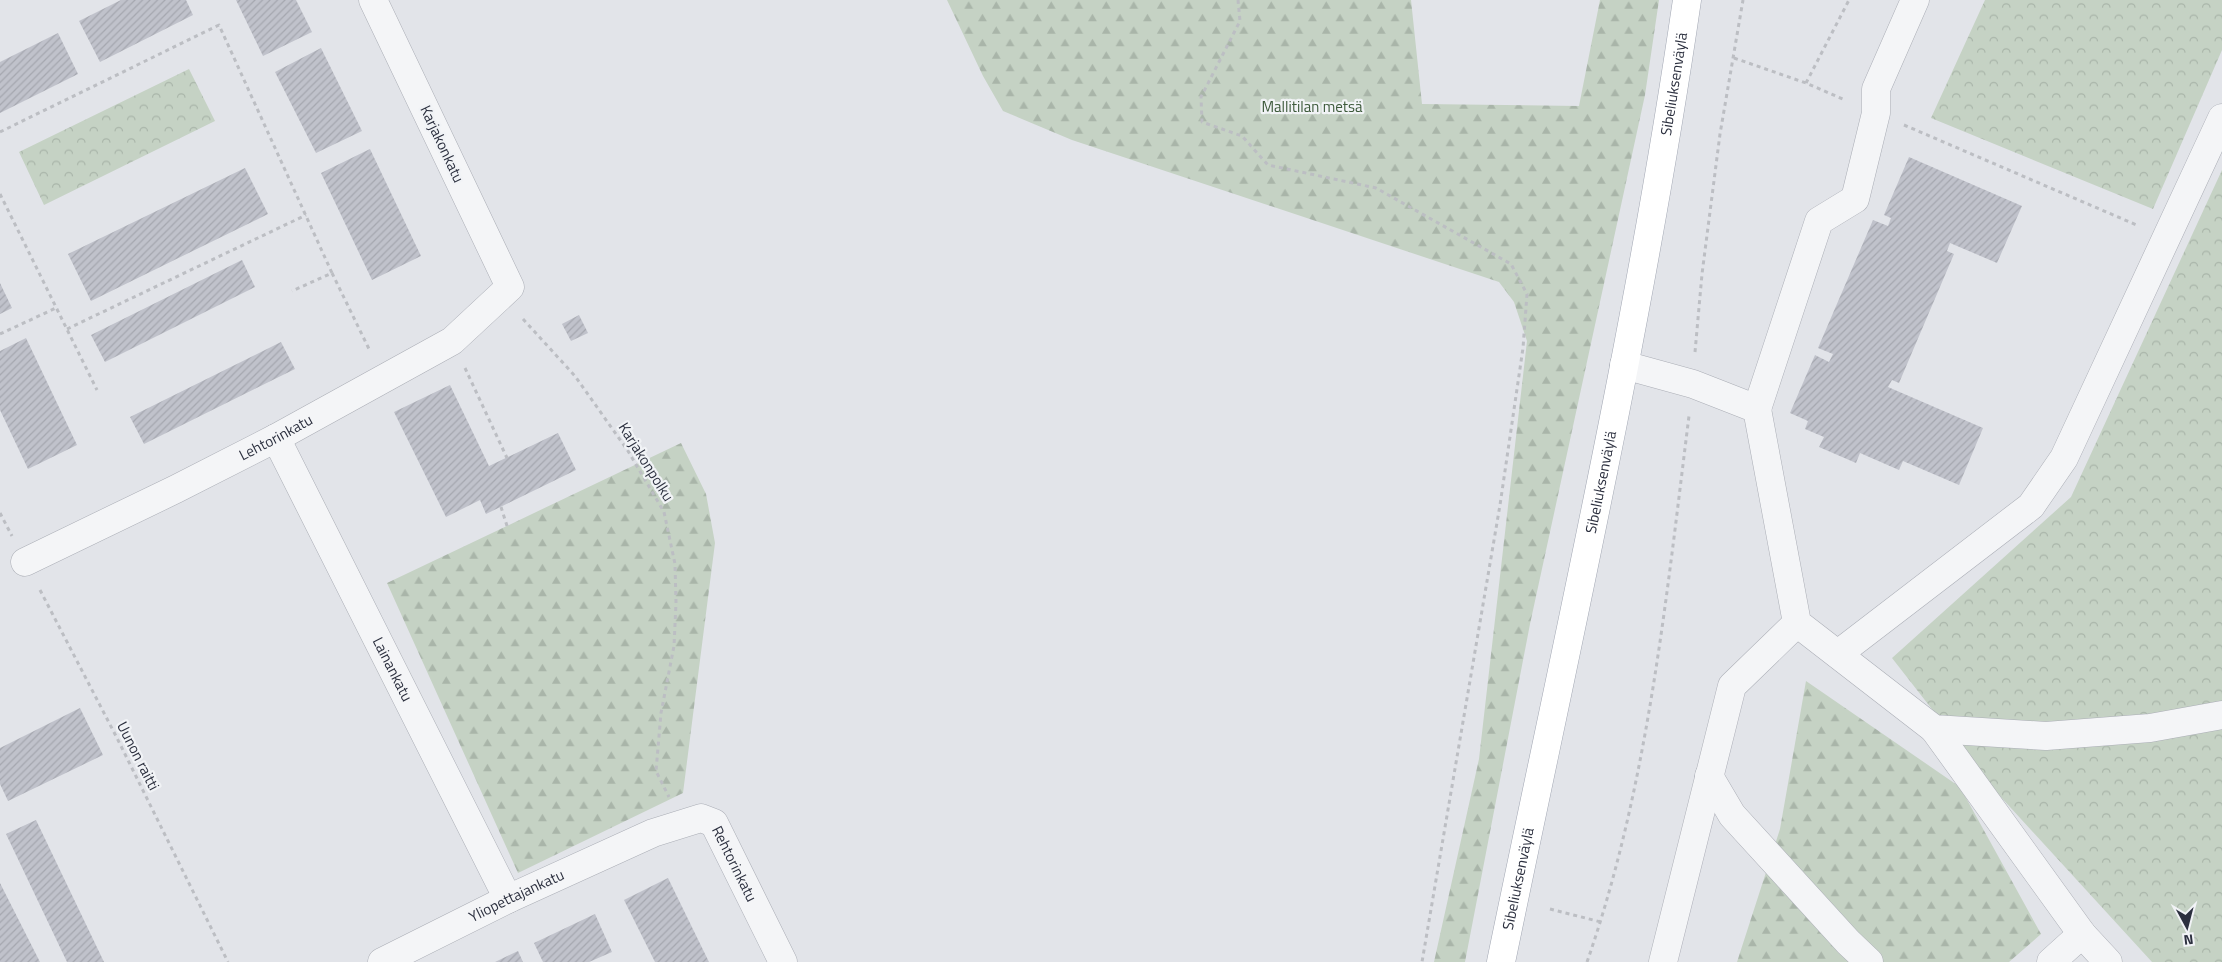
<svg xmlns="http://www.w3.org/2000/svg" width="2222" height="962" font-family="'Titillium Web',sans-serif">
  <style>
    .forest { fill: url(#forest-firs) }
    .park { fill: url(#park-crowns) }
    .building { fill: url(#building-hatch) }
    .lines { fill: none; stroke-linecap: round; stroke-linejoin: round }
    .minor-casing { stroke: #abaeb6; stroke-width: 29 }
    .major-casing { stroke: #a2a7b3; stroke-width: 29 }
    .path { stroke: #bcbec3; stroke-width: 3; stroke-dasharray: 4 4; stroke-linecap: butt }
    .minor { stroke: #f4f5f7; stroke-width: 28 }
    .major { stroke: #fff; stroke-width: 28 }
    .labels { text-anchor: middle; stroke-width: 4.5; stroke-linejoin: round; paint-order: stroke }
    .street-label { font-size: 15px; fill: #2c303f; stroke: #f1f3f6 }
    .park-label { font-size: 15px; fill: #3c593a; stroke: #f1f3f6 }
  </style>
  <defs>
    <pattern id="forest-firs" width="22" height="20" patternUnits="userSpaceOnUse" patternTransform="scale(1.25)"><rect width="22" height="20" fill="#c5d2c4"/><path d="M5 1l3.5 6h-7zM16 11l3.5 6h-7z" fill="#a9b5a9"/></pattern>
    <pattern id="park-crowns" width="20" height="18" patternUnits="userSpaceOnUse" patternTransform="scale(1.25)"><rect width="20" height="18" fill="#c5d2c4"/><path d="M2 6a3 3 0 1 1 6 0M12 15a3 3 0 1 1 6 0" fill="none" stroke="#a9b5a9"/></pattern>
    <pattern id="building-hatch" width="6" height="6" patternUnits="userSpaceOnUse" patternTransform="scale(1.25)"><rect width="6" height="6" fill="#c0c2cb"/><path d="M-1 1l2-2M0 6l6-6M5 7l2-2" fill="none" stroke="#a5a7af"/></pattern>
  </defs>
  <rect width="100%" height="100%" fill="#e2e4e9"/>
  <path class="forest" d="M947,0h464l11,104 157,2 21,-106h59l-14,95 -115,529 -65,338h-31l45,-203 48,-418 -13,-39 -15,-20 -427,-142 -69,-29 -20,-35z
    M681,443l25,51 9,49 -32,250 -165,80 -131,-290z
    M1806,681l154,106 81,147 -32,28h-272l43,-133z"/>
  <path class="park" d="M1985,0h237v50l-69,159 -222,-91z
    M189,69l26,52 -171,84 -25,-53z
    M2222,170v792h-70l-153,-167 -107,-137 179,-161z"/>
  <path class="building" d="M121,0h65l7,15 -93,47 -21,-41z
    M236,0h60l16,32 -49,24z
    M58,33l20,41 -78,39v-51z
    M321,48l41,83 -46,22 -41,-81z
    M370,149l51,107 -49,24 -51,-107z
    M1909,157l113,49 -25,57 -47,-20 -3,8 7,3 -55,129 -7,-3 -4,7 95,41 -24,57 -56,-24 -4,9 -39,-17 -4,10 -37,-16 5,-10 -19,-8 3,-8 -18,-8 25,-58 14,7 4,-8 -15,-6 55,-128 15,6 3,-8 -7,-3z
    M245,168l23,46 -177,87 -23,-47z
    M242,260l13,27 -150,75 -14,-27z
    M0,283l12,25 -12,6z
    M579,315l9,18 -17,8 -9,-17z
    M26,338l51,107 -49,24 -28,-59v-59z
    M281,342l14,27 -151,75 -14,-27z
    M450,385l39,81 69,-33 18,37 -90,44 -6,-14 -34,17 -52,-105z
    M80,708l23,47 -95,46 -8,-17v-36z
    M36,820l68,142h-37l-61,-128z
    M668,878l41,84h-54l-31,-62z
    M0,883l40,79h-40z
    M595,914l17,38 -23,10h-46l-9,-19z
    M518,951l5,11h-28z"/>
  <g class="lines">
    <g class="minor-casing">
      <g id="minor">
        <path d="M1624,365l69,19 64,25 40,214 137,106 112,7 104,-8 72,-13"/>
        <path d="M1757,409l62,-188 36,-22 21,-86v-24l39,-89"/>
        <path id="s1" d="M276,438l232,461"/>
        <path id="s2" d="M25,562l151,-73 100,-51 176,-97 58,-54 -137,-287"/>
        <path d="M1838,654l193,-148 33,-48 158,-340"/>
        <path d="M1934,729l148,205 26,28"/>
        <path d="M1709,776l23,39 116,127 21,20"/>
        <path id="s3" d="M382,962l126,-63 145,-66 48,-15 13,5 69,139"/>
        <path d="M1663,962l69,-276 65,-63"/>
        <path d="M2051,962l31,-28"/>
      </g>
    </g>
    <g class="major-casing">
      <g id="major">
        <path id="s4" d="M1501,962c66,-320 139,-639 186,-962"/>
      </g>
    </g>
    <path class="path" d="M1238,0l2,21 -39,76 1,25 40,14 26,29 108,23 135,76 16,30 -4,54 -23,157 -78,457
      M1734,58l72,25 39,17
      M1806,83l43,-83
      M1904,125l235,101
      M0,132l219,-107 113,248 -40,18
      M0,194l97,196
      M332,273l38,78
      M523,319l52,57 53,75 36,61 11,52 1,39 -2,43 -13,67 -5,58 13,26
      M67,329l239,-114
      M0,334l56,-26
      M1695,352l7,-78 18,-140 23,-134
      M465,368l42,90
      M501,507l7,22
      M0,513l12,23
      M40,590l77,148 111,224
      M1550,909l51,13
      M1587,962c61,-175 79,-363 102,-546"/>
    <use href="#minor" class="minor"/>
    <use href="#major" class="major"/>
  </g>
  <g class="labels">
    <g class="street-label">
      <text dy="5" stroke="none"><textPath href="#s4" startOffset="895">Sibeliuksenväylä</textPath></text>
      <text transform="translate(442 144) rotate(65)" y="5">Karjakonkatu</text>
      <text dy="5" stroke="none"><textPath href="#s2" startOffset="280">Lehtorinkatu</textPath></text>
      <text transform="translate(646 462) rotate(58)" y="5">Karjakonpolku</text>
      <text dy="5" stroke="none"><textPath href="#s4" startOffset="490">Sibeliuksenväylä</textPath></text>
      <text dy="5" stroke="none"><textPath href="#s1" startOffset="259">Lainankatu</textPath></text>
      <text transform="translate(138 756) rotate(63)" y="5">Uunon raitti</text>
      <text dy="5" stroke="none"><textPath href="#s3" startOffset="410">Rehtorinkatu</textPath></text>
      <text dy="5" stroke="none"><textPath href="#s4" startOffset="85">Sibeliuksenväylä</textPath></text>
      <text dy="5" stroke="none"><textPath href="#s3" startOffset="150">Yliopettajankatu</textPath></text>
    </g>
    <g class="park-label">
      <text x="1312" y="112">Mallitilan metsä</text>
    </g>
  </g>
  <g transform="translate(2187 927) rotate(173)" stroke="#f1f3f6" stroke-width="4" paint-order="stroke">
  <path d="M0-4L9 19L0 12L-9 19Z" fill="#2c303f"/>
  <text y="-8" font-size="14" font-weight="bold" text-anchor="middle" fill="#2c303f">N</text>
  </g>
</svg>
